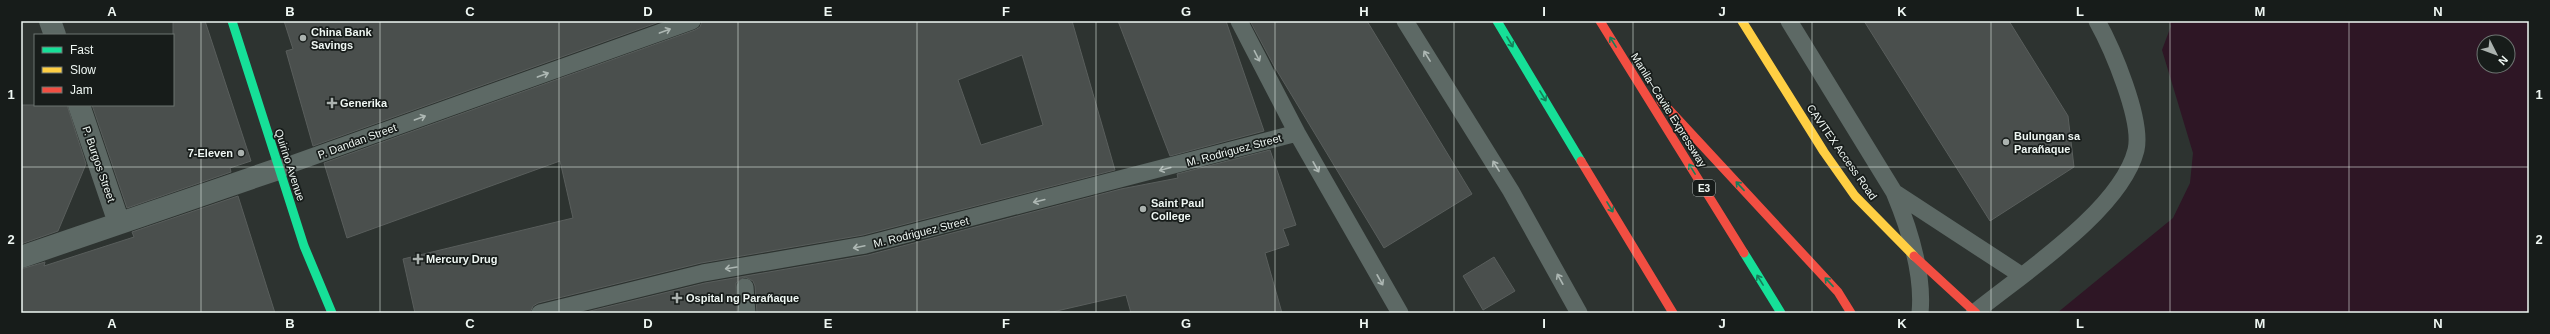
<svg xmlns="http://www.w3.org/2000/svg" width="2550" height="334" font-family="Arial,sans-serif">
  <style>
    .water { fill: #2e1625; fill-rule: evenodd }
    .building { fill: #4a4f4d; stroke: #595e5c; fill-rule: evenodd }
    .lines { fill: none; stroke-linecap: round; stroke-linejoin: round }
    .lane { stroke: #5d6965; stroke-width: 17 }
    .street { stroke: #5d6965; stroke-width: 22 }
    .fast { stroke: #16e098; stroke-width: 9 }
    .slow { stroke: #ffcf43; stroke-width: 9 }
    .jam { stroke: #f24e42; stroke-width: 9 }
    .oneway { stroke: #adb7b3 }
    .oneway2 { stroke: #167e59 }
    .grid { fill: none; stroke: #eff7f3; stroke-width: 1; stroke-opacity: 0.55 }
    .poi-dot { fill: #abb2af; stroke: #171c1a; stroke-width: 1.5 }
    .labels { text-anchor: middle; stroke-width: 3.5; stroke-linejoin: round; paint-order: stroke }
    .shield { fill: #171c1a; stroke: #aeb5b2; stroke-width: 1 }
    .shield-label { font-size: 10px; font-weight: bold; fill: #eff7f3 }
    .poi-label { font-size: 11px; font-weight: bold; fill: #eff7f3; stroke: #171c1a; text-anchor: start }
    .street-label { font-size: 11px; fill: #eff7f3; stroke: #171c1a }
    .neatline { fill: none; stroke: #eff7f3; stroke-width: 1.5 }
    .grid-label { font-size: 13px; text-anchor: middle; font-weight: bold; fill: #eff7f3 }
  </style>
  <rect width="100%" height="100%" fill="#2d3330"/>
  <path class="water" d="M2168,21h361v292h-472l116,-95 17,-35 3,-30 -31,-103 9,-24zM2484,42h24v24h-24z"/>
  <path class="building" d="M173,21h32l46,140 -21,7 1,4 -104,36 -35,-103h81z
    M284,21h378l-349,125 -27,-95 7,-2z
    M702,21h370l43,149 -252,65 -162,28 -163,40 -5,3 -3,7h-115l-12,-54 170,-41 -13,-57 -213,77 -23,-75 371,-133 5,-3zM1022,55l21,70 -62,20 -23,-65z
    M1118,21h108l38,110 -94,25z
    M1250,21h117l105,173 -88,54 -110,-182z
    M1864,21h145l59,95 6,51 -84,54z
    M21,105h46l19,59 -28,67 -37,13z
    M1270,150l26,75 -13,4 6,16 -24,8 17,60h-151l-5,-18 -78,18h-291l-2,-27 -2,-5 -8,-4 -9,6 1,30h-155l123,-30 163,-28 253,-66 57,-11 -1,-4z
    M238,196l37,117h-254v-44l24,-7 -1,4 90,-29 -2,-5z
    M1494,257l21,34 -32,19 -20,-34z"/>
  <g class="lines">
    <path class="lane" d="M1239,21l58,112 103,180
      M1405,21l106,170 68,122
      M1789,21l105,171c15,36 30,81 26,121
      M278,169l414,-148
      M1894,192l127,83
      M745,287l2,26
      M540,313l163,-40 162,-28 432,-112
      M1974,313c48,-39 147,-103 162,-163 7,-30 -24,-102 -39,-129"/>
    <path class="street" d="M50,21l5,14
      M79,105l40,118
      M21,257l257,-88"/>
    <path class="fast" d="M232,21l72,225 28,67
      M1497,21l84,140
      M1744,253l37,60"/>
    <path class="slow" d="M1742,21l82,131 31,44 59,60"/>
    <path class="jam" d="M1600,21l144,232
      M1661,101l177,191 13,21
      M1581,161l92,152
      M1914,256l62,57"/>
  </g>
  <defs><path id="oneway-shaft" d="M-6 0H5M1.5-3L5.5 0L1.5 3" fill="none" stroke-width="1.6" stroke-linecap="round" stroke-linejoin="round"/></defs>
  <g class="oneway">
    <use href="#oneway-shaft" transform="translate(665 31) rotate(-20)"/>
    <use href="#oneway-shaft" transform="translate(1257 56) rotate(63)"/>
    <use href="#oneway-shaft" transform="translate(1427 56) rotate(-122)"/>
    <use href="#oneway-shaft" transform="translate(543 75) rotate(-20)"/>
    <use href="#oneway-shaft" transform="translate(420 118) rotate(-20)"/>
    <use href="#oneway-shaft" transform="translate(1496 166) rotate(-122)"/>
    <use href="#oneway-shaft" transform="translate(1316 167) rotate(61)"/>
    <use href="#oneway-shaft" transform="translate(1165 169) rotate(165)"/>
    <use href="#oneway-shaft" transform="translate(1039 201) rotate(166)"/>
    <use href="#oneway-shaft" transform="translate(859 247) rotate(168)"/>
    <use href="#oneway-shaft" transform="translate(731 268) rotate(171)"/>
    <use href="#oneway-shaft" transform="translate(1560 279) rotate(-119)"/>
    <use href="#oneway-shaft" transform="translate(1380 280) rotate(61)"/>
  </g>
  <g class="oneway2">
    <use href="#oneway-shaft" transform="translate(1510 42) rotate(59)"/>
    <use href="#oneway-shaft" transform="translate(1613 42) rotate(-122)"/>
    <use href="#oneway-shaft" transform="translate(1543 96) rotate(59)"/>
    <use href="#oneway-shaft" transform="translate(1692 169) rotate(-122)"/>
    <use href="#oneway-shaft" transform="translate(1740 186) rotate(-133)"/>
    <use href="#oneway-shaft" transform="translate(1610 207) rotate(59)"/>
    <use href="#oneway-shaft" transform="translate(1760 280) rotate(-122)"/>
    <use href="#oneway-shaft" transform="translate(1829 282) rotate(-133)"/>
  </g>
  <path class="grid" d="M201,21v292M380,21v292M559,21v292M738,21v292M917,21v292M1096,21v292M1275,21v292M1454,21v292M1633,21v292M1812,21v292M1991,21v292M2170,21v292M2349,21v292M21,167h2508"/>
  <g class="poi-dot">
    <circle cx="303" cy="38" r="4"/>
    <path d="M330 97h4v4h4v4h-4v4h-4v-4h-4v-4h4z"/>
    <circle cx="2006" cy="142" r="4"/>
    <circle cx="241" cy="153" r="4"/>
    <circle cx="1143" cy="209" r="4"/>
    <path d="M416 253h4v4h4v4h-4v4h-4v-4h-4v-4h4z"/>
    <path d="M675 292h4v4h4v4h-4v4h-4v-4h-4v-4h4z"/>
  </g>
  <g class="labels">
    <rect class="shield" x="1693" y="180" width="22" height="16" rx="3"/>
    <g class="shield-label">
      <text x="1704" y="192">E3</text>
    </g>
    <g class="poi-label">
      <text x="311" y="36">China Bank<tspan x="311" dy="13">Savings</tspan></text>
      <text x="340" y="107">Generika</text>
      <text x="2014" y="140">Bulungan sa<tspan x="2014" dy="13">Parañaque</tspan></text>
      <text x="233" y="157" text-anchor="end">7-Eleven</text>
      <text x="1151" y="207">Saint Paul<tspan x="1151" dy="13">College</tspan></text>
      <text x="426" y="263">Mercury Drug</text>
      <text x="686" y="302">Ospital ng Parañaque</text>
    </g>
    <g class="street-label">
      <text transform="translate(1669 110) rotate(58)" y="4">Manila–Cavite Expressway</text>
      <text transform="translate(357 141) rotate(-20)" y="4">P. Dandan Street</text>
      <text transform="translate(1234 150) rotate(-15)" y="4">M. Rodriguez Street</text>
      <text transform="translate(1842 152) rotate(55)" y="4">CAVITEX Access Road</text>
      <text transform="translate(99 164) rotate(71)" y="4">P. Burgos Street</text>
      <text transform="translate(290 165) rotate(72)" y="4">Quirino Avenue</text>
      <text transform="translate(921 232) rotate(-14)" y="4">M. Rodriguez Street</text>
    </g>
  </g>
  <rect width="2550" height="334" fill="none" stroke="#171c1a" stroke-width="44"/>
  <rect x="34" y="34" width="140" height="72" fill="#171c1a" stroke="#6d7471"/>
  <rect x="42" y="47" width="20" height="6" fill="#16e098" stroke="#6d7471"/>
  <text x="70" y="54" font-size="12" fill="#eff7f3">Fast</text>
  <rect x="42" y="67" width="20" height="6" fill="#ffcf43" stroke="#6d7471"/>
  <text x="70" y="74" font-size="12" fill="#eff7f3">Slow</text>
  <rect x="42" y="87" width="20" height="6" fill="#f24e42" stroke="#6d7471"/>
  <text x="70" y="94" font-size="12" fill="#eff7f3">Jam</text>
  <g transform="translate(2496 54) rotate(132)"><circle r="19" fill="#171c1a" stroke="#6d7471"/>
  <path d="M0-3L7 15L0 10L-7 15Z" fill="#abb2af"/>
  <text y="-6" font-size="11" font-weight="bold" text-anchor="middle" fill="#eff7f3">N</text>
  </g>
  <rect x="22" y="22" width="2506" height="290" class="neatline"/>
  <g class="grid-label">
    <text x="112" y="16">A</text>
    <text x="290" y="16">B</text>
    <text x="470" y="16">C</text>
    <text x="648" y="16">D</text>
    <text x="828" y="16">E</text>
    <text x="1006" y="16">F</text>
    <text x="1186" y="16">G</text>
    <text x="1364" y="16">H</text>
    <text x="1544" y="16">I</text>
    <text x="1722" y="16">J</text>
    <text x="1902" y="16">K</text>
    <text x="2080" y="16">L</text>
    <text x="2260" y="16">M</text>
    <text x="2438" y="16">N</text>
    <text x="11" y="99">1</text>
    <text x="2539" y="99">1</text>
    <text x="11" y="244">2</text>
    <text x="2539" y="244">2</text>
    <text x="112" y="328">A</text>
    <text x="290" y="328">B</text>
    <text x="470" y="328">C</text>
    <text x="648" y="328">D</text>
    <text x="828" y="328">E</text>
    <text x="1006" y="328">F</text>
    <text x="1186" y="328">G</text>
    <text x="1364" y="328">H</text>
    <text x="1544" y="328">I</text>
    <text x="1722" y="328">J</text>
    <text x="1902" y="328">K</text>
    <text x="2080" y="328">L</text>
    <text x="2260" y="328">M</text>
    <text x="2438" y="328">N</text>
  </g>
</svg>
